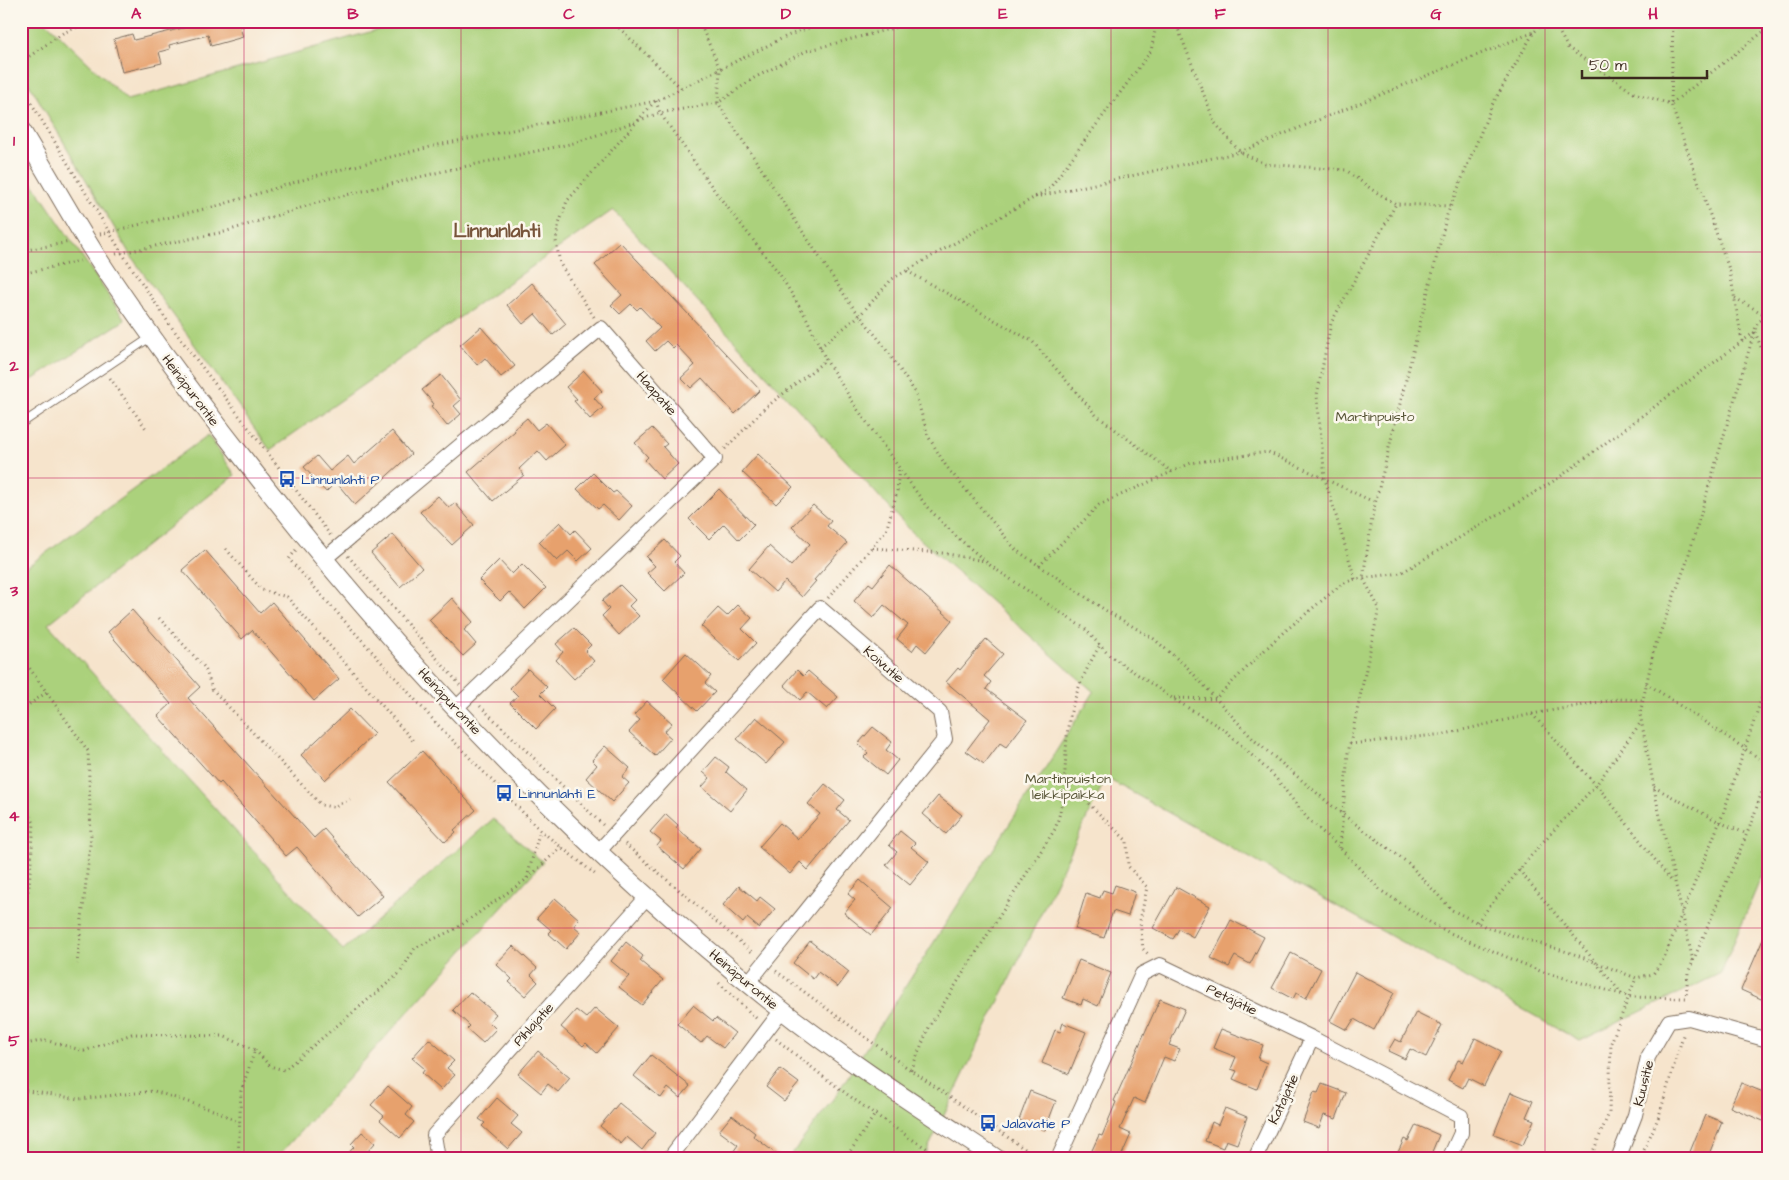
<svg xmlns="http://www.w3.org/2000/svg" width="1789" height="1180" font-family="'Architects Daughter',sans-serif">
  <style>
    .green { fill: #abd17c; stroke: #737e4d }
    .building { fill: #e7a16d }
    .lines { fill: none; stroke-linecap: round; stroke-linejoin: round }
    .service-casing { stroke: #7c6b5b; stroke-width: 9 }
    .minor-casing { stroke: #7c6b5b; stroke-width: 16 }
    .tertiary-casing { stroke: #7c6b5b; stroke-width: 20 }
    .path { stroke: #7c6b5b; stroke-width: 3; stroke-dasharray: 1 4; stroke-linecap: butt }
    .service { stroke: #fff; stroke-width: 7 }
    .minor { stroke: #fff; stroke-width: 14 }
    .tertiary { stroke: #fff; stroke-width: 18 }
    .grid { fill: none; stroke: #c2185b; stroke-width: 1; stroke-opacity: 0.55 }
    .labels { text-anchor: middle; stroke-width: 5; stroke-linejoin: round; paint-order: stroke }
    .street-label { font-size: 14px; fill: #3b2a1e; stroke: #fbf7ec }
    .park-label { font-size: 14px; fill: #575436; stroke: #fbf7ec }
    .transit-label { font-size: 14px; fill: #164399; stroke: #fbf7ec; text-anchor: start }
    .district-label { font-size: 19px; font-weight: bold; fill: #77543a; stroke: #fbf7ec }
    .neatline { fill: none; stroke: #c2185b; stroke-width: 2 }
    .grid-label { font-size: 16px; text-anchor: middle; font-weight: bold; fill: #c2185b }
  </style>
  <rect width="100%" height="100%" fill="#fbf7ec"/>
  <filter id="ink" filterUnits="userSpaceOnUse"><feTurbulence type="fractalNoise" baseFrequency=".02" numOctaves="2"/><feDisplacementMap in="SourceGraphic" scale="10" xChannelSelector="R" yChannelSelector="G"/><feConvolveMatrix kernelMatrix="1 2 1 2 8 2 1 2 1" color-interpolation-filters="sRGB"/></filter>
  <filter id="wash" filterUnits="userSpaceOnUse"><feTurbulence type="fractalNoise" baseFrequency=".0096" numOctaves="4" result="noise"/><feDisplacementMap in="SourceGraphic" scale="20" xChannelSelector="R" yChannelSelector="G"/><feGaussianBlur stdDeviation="1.12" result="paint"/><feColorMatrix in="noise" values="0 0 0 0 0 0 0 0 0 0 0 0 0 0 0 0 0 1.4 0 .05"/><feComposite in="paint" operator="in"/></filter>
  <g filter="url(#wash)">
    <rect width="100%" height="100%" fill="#f6e4cc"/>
    <path class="green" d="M21,21h24l82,79 282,-79h1359v840l-47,112 -141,68 -474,-263 -183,381h-135l48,-64 258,-403 -180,-158 -301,-324 -343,240 -139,-194 -110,-186z
      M21,166l104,154 -104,67z
      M208,435l27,40 -187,149 295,326 150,-131 50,43 -263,292 5,5h-264v-588z"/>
    <g id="blocks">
      <path class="building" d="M186,21h57l1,5 -4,1 3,10 -32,9 -3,-11 -39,10 1,4 -11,3 3,11 -40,9 -8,-33 18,-5 2,6 53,-13z
        M620,242l140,148 -25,24 -33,-36 -11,10 -10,-10 14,-13 -19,-20 -3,3 -7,-7 -11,10 -9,-10 14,-13 -20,-21 -3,3 -6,-6 -11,10 -9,-9 11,-10 -27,-30z
        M532,283l34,41 -13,11 -18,-21 -12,10 -16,-19z
        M481,327l34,39 -14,11 -16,-19 -8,7 -17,-20z
        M584,371l18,20 -8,7 9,10 -13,11 -16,-18 3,-2 -11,-12z
        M441,375l20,25 -7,6 7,8 -14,12 -16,-20 3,-2 -12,-14z
        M527,418l10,12 9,-7 19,22 -18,16 -9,-10 -19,18 5,6 -31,26 -25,-29 47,-41 -1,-2z
        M652,428l15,16 -4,3 15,17 -16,15 -17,-19 3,-3 -13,-14z
        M392,431l19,23 -56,51 -19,-23 -10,10 -22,-25 13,-11 13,15 18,-15 6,8z
        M758,454l35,33 -17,17 -34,-32z
        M593,473l20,20 3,-2 16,15 -13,14 -16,-15 -5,4 -21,-20z
        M719,489l35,36 -15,15 -15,-16 -15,15 -20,-20z
        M438,496l11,12 6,-5 19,22 -22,20 -32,-33z
        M813,505l18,16 -4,5 20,17 -33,37 2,1 -14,16 -17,-16 -10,11 -26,-23 20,-23 22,20 19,-22 -18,-17z
        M560,522l11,12 4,-4 17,18 -14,13 -10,-10 -11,10 -18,-19z
        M393,534l29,34 -22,19 -29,-34z
        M665,540l15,16 -6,6 10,11 -19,18 -18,-18 8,-7 -9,-9z
        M205,550l55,63 12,-11 67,77 -25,22 -62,-71 -10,9 -60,-69z
        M499,560l13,14 10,-10 24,24 -21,21 -16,-17 -9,9 -21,-21z
        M890,565l62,55 -26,32 -9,-8 -5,7 -15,-12 11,-14 -24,-20 -11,13 -19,-17 15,-18 4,3z
        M620,585l15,15 -6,6 10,10 -20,19 -17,-19 7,-7 -7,-8z
        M452,598l21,24 -9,8 12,14 -13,12 -34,-36z
        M738,605l14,13 -10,11 14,14 -17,18 -38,-35 17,-18 9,8z
        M132,610l68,77 -12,11 126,140 10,-9 59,67 -25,21 -61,-70 -11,9 -65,-74 -2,2 -61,-68 13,-12 -63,-72z
        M574,628l17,17 -6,6 9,10 -20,18 -18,-19 7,-8 -7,-8z
        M986,639l17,15 -19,22 7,6 -5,7 41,31 -21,27 -6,-4 -16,21 -18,-13 24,-32 -44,-37 12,-14 2,2z
        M686,653l25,23 -6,7 10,9 -18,19 -34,-32z
        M528,669l19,18 -7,7 15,15 -19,20 -26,-26 8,-7 -8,-8z
        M797,670l6,6 5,-5 30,26 -11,12 -20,-17 -7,8 -16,-15z
        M647,701l25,22 -8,9 7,6 -16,18 -26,-24 11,-12 -6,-5z
        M350,709l24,25 -49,46 -24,-25z
        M756,717l29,25 -19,22 -29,-25z
        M873,727l19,15 -6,8 12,10 -12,15 -22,-18 4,-4 -10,-9z
        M605,746l25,22 -8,9 7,6 -17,19 -26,-24 11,-13 -5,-5z
        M422,751l54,59 -22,20 2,2 -11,10 -56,-60z
        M716,757l13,10 -3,5 21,18 -17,21 -28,-24 8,-9 -7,-6z
        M825,784l20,16 -8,10 12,10 -41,50 -8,-8 -10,12 -31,-27 21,-24 18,16 22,-25 -12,-10z
        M938,796l24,19 -16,19 -23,-20z
        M666,814l12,11 -2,3 25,21 -17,20 -27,-23 4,-5 -11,-9z
        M900,831l15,12 -4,4 18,15 -19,23 -24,-20 11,-13 -8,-7z
        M860,880l33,28 -22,27 -27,-22 11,-13 -7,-6z
        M1115,885l20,7 -7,24 -15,-5 -9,27 -29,-9 11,-36 14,5 3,-8 9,3z
        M739,886l18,15 3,-4 15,12 -16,19 -12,-10 -4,5 -20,-18z
        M1176,887l34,19 -17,31 -14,-8 -6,10 -20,-11z
        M555,898l24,21 -5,7 7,6 -15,17 -18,-16 3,-3 -14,-12z
        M1231,920l33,17 -14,27 -15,-8 -6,11 -18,-9z
        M1768,928v74l-27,-12z
        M810,941l39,31 -11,15 -20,-15 -5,7 -20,-16z
        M626,942l17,14 -3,5 23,19 -21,25 -23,-18 10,-11 -18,-15z
        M513,946l24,22 -6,7 7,7 -13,14 -16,-14 3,-3 -16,-15z
        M1291,953l30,16 -15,29 -10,-5 -3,6 -21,-11z
        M1079,960l32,13 -13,33 -15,-7 -2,6 -18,-7z
        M1355,972l39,21 -20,37 -20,-11 -7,11 -17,-9z
        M470,992l26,22 -7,8 7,7 -13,14 -16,-14 3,-3 -17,-16z
        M1160,999l25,10 -16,36 11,4 -6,12 -10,-4 -19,46 -11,-5 -14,31 11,5 -11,25h-32l11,-24 3,1 14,-34 -2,-1z
        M693,1005l20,16 3,-3 19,15 -12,15 -16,-12 -6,7 -24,-19z
        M595,1008l24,20 -22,25 -11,-10 -3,3 -22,-19 15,-17 10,8z
        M1416,1012l26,13 -16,32 -16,-8 -5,10 -17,-8 7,-12 6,3z
        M1063,1023l23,9 -17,42 -27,-11 13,-33 5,2z
        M1221,1029l42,16 -5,14 9,4 -10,26 -24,-10 4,-8 -6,-2 5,-12 -23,-9z
        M1475,1038l26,13 -17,35 -16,-8 -5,10 -15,-8 10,-20 5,2z
        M429,1039l25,22 -7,7 8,7 -14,15 -19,-17 3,-4 -13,-11z
        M538,1051l32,27 -12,14 -10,-8 -7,9 -23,-19z
        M651,1055l39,31 -10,12 -12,-10 -7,10 -27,-22z
        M780,1069l19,14 -15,18 -18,-14z
        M1741,1083l27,11v29l-38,-16z
        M1322,1084l24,9 -10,26 -12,-4 -5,13 -16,-6 11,-30 4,1z
        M388,1086l24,21 -6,8 8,7 -14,16 -20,-18 4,-4 -13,-11z
        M1030,1091l26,10 -11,29 -26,-10z
        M1511,1092l22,9 -7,16 8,3 -11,25 -29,-11z
        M497,1098l21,18 -7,8 11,9 -14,16 -26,-23 3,-3 -6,-4z
        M619,1103l36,30 -13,17 -15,-13 -6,7 -21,-18z
        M1225,1108l22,9 -10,27 -11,-4 -3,8 -18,-7 7,-19 6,3z
        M732,1115l23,18 -2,3 30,23h-41l-9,-7 5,-7 -19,-14z
        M1705,1115l17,7 -15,37h-20z
        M1416,1125l23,10 -10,24h-34l9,-20 4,2z
        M362,1132l13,11 -14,16h-18l11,-12 -3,-3z"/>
    </g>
  </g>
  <g filter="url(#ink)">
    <use href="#blocks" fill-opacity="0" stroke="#7c6b5b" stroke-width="1"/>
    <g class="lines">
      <g class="service-casing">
        <path id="service" d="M21,424l130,-87"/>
      </g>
      <g class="minor-casing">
        <path id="minor" d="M323,560l278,-232 114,131 -259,249
          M599,851l221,-243 120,104 5,27 -197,244
          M438,1159l-4,-24 214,-239
          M669,1159l113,-149
          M1058,1159l84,-185 18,-9 152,73 149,78v17l-12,26
          M1255,1159l57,-121
          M1618,1159l17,-44 13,-58 21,-36 20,-3 79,22"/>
      </g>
      <g class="tertiary-casing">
        <path id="tertiary" d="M21,130c25,41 48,83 74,124 47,72 99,141 152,209 155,200 332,387 531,544 70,55 145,103 219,152"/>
      </g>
      <path class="path" d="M612,21l69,67
        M699,21l21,48 -2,34 131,199 32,40 34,50 13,44 18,30 70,84 89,60 49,29 33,28 67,73 83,70 71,53 44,47 36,18 86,26 62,24 17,-4 10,-14 60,-146 45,-135
        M1175,21l40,102 25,29 25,12 81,6 25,19 25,15 54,2
        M1553,21l15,27 66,45 37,11 97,-76
        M1673,21l-2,83 59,168 12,69
        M21,62l42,-29 29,-12
        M21,86l101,167 48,72 161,211
        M656,101l4,12 57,81 62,79 28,46 19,41 32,50 69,97 30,30 34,29 94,63 24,26 63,43 54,33 49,46 32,41 33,30 40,42 51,33 19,10 90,38 91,26 55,1 2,-25 63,-149 17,-50
        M1035,197l205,-45 294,-120
        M100,234l117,-28 102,-31 119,-30 218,-44 131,-65 40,-15
        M21,251l49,-9
        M116,254l108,-22 102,-32 118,-29 130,-28 86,-30 58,-10 36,-25 52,-27 114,-30
        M907,271l125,70 64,74 76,57
        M21,274l59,-13
        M1735,298l32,18
        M594,317l-34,-53 -4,-23 2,-14 9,-26 88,-100
        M1755,332l13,33
        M820,347l40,-32 32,-36 157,-90 102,-138 6,-30
        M110,378l37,52
        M725,449l40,-41 61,-48
        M872,548l70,5 42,8
        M226,549l36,41 25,7 127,145
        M296,550l-7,9 147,164 104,107 56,45
        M348,556l112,129
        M1039,566l60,-61 92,-42 77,-11 108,51
        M1355,579l-30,-100 -8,-84 14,-72 65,-119
        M828,598l58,-67 11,-39 2,-25
        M159,618l46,50 7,21 109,116 12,2 17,-8
        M21,656l67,95 3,85 -14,128
        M1646,683l122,81
        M1174,698l41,1 64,-63 63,-52 13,-5 46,-6 156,-94 198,-147
        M480,706l123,119
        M21,710l26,-18
        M1532,714l86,-15 25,1
        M1350,744l95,-10 87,-20 72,80 69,89
        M1654,787l65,35 28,12
        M21,799l13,24 -5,63 -7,31 4,25 -5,26
        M1085,800l42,41 1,25 19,21 -7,34 3,28 5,5
        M625,844l128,109
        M1340,848l8,-95 31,-145 -16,-30 10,-66 74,-297 45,-110 42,-73 13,-11
        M1519,870l103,124
        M527,878l13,-48
        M1477,922l62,-76 57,-61 45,-63
        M1693,961l-36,-158 -17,-89 14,-65 32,-85 71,-241 11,-8
        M776,971l119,88 144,100
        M719,983l39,37
        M776,1039c53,43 109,85 168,120
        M21,1045l24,-5 39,11 48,-17 91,2 32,14 -14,41 -3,68
        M255,1050l15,16 14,4 116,-97 15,-25 42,-20 70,-49 34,-32
        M911,1070l19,-45 125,-196c12,-33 9,-68 13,-102 4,-29 18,-58 32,-82
        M21,1090l58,9 75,-8 65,21 20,11
        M845,1159l31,-46
        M1590,1159l19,-46 2,-70 25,-65
        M1640,1159l19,-43 25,-84"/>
      <use href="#service" class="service"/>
      <use href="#minor" class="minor"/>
      <use href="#tertiary" class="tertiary"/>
    </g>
  </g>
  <path class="grid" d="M244,21v1138M461,21v1138M678,21v1138M894,21v1138M1111,21v1138M1328,21v1138M1545,21v1138M21,252h1747M21,478h1747M21,702h1747M21,928h1747"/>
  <defs>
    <g id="bus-bare" transform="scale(1.35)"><path d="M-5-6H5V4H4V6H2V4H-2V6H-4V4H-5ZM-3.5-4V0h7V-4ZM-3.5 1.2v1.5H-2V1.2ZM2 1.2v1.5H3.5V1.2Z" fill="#1a4fb4" stroke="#fbf7ec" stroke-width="2.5" paint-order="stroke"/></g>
  </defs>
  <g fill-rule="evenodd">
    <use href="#bus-bare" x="287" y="479"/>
    <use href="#bus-bare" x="504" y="793"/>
    <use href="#bus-bare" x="988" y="1123"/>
  </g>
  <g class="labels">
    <g class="street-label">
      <text transform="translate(191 390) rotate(53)" y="5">Heinäpurontie</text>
      <text transform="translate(657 393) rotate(49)" y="5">Haapatie</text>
      <text transform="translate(884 664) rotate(41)" y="5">Koivutie</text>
      <text transform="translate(450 701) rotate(47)" y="5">Heinäpurontie</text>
      <text transform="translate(744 979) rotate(40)" y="5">Heinäpurontie</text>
      <text transform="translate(1232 999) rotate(26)" y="5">Petäjätie</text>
      <text transform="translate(533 1024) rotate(-48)" y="5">Pihlajatie</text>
      <text transform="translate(1643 1083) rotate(-76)" y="5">Kuusitie</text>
      <text transform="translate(1283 1099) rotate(-65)" y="5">Katajatie</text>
    </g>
    <g class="park-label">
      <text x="1375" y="421">Martinpuisto</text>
      <text x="1068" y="783">Martinpuiston<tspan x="1068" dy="16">leikkipaikka</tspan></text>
    </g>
    <g class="transit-label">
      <text x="301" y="484">Linnunlahti P</text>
      <text x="518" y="798">Linnunlahti E</text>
      <text x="1002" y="1128">Jalavatie P</text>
    </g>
    <g class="district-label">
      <text x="497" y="237">Linnunlahti</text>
    </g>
  </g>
  <rect width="1789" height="1180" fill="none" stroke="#fbf7ec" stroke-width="55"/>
  <path d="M1582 70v8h125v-8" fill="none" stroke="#3b2a1e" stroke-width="2.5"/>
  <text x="1589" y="70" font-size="15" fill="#3b2a1e" stroke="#fbf7ec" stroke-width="4" paint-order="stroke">50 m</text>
  <rect x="28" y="28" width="1734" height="1124" class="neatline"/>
  <g class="grid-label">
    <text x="136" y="19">A</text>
    <text x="353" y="19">B</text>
    <text x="569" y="19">C</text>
    <text x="786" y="19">D</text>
    <text x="1003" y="19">E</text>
    <text x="1220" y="19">F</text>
    <text x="1436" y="19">G</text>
    <text x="1653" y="19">H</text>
    <text x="14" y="146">1</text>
    <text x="14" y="371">2</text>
    <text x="14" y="596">3</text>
    <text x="14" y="821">4</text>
    <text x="14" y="1046">5</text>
  </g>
</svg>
